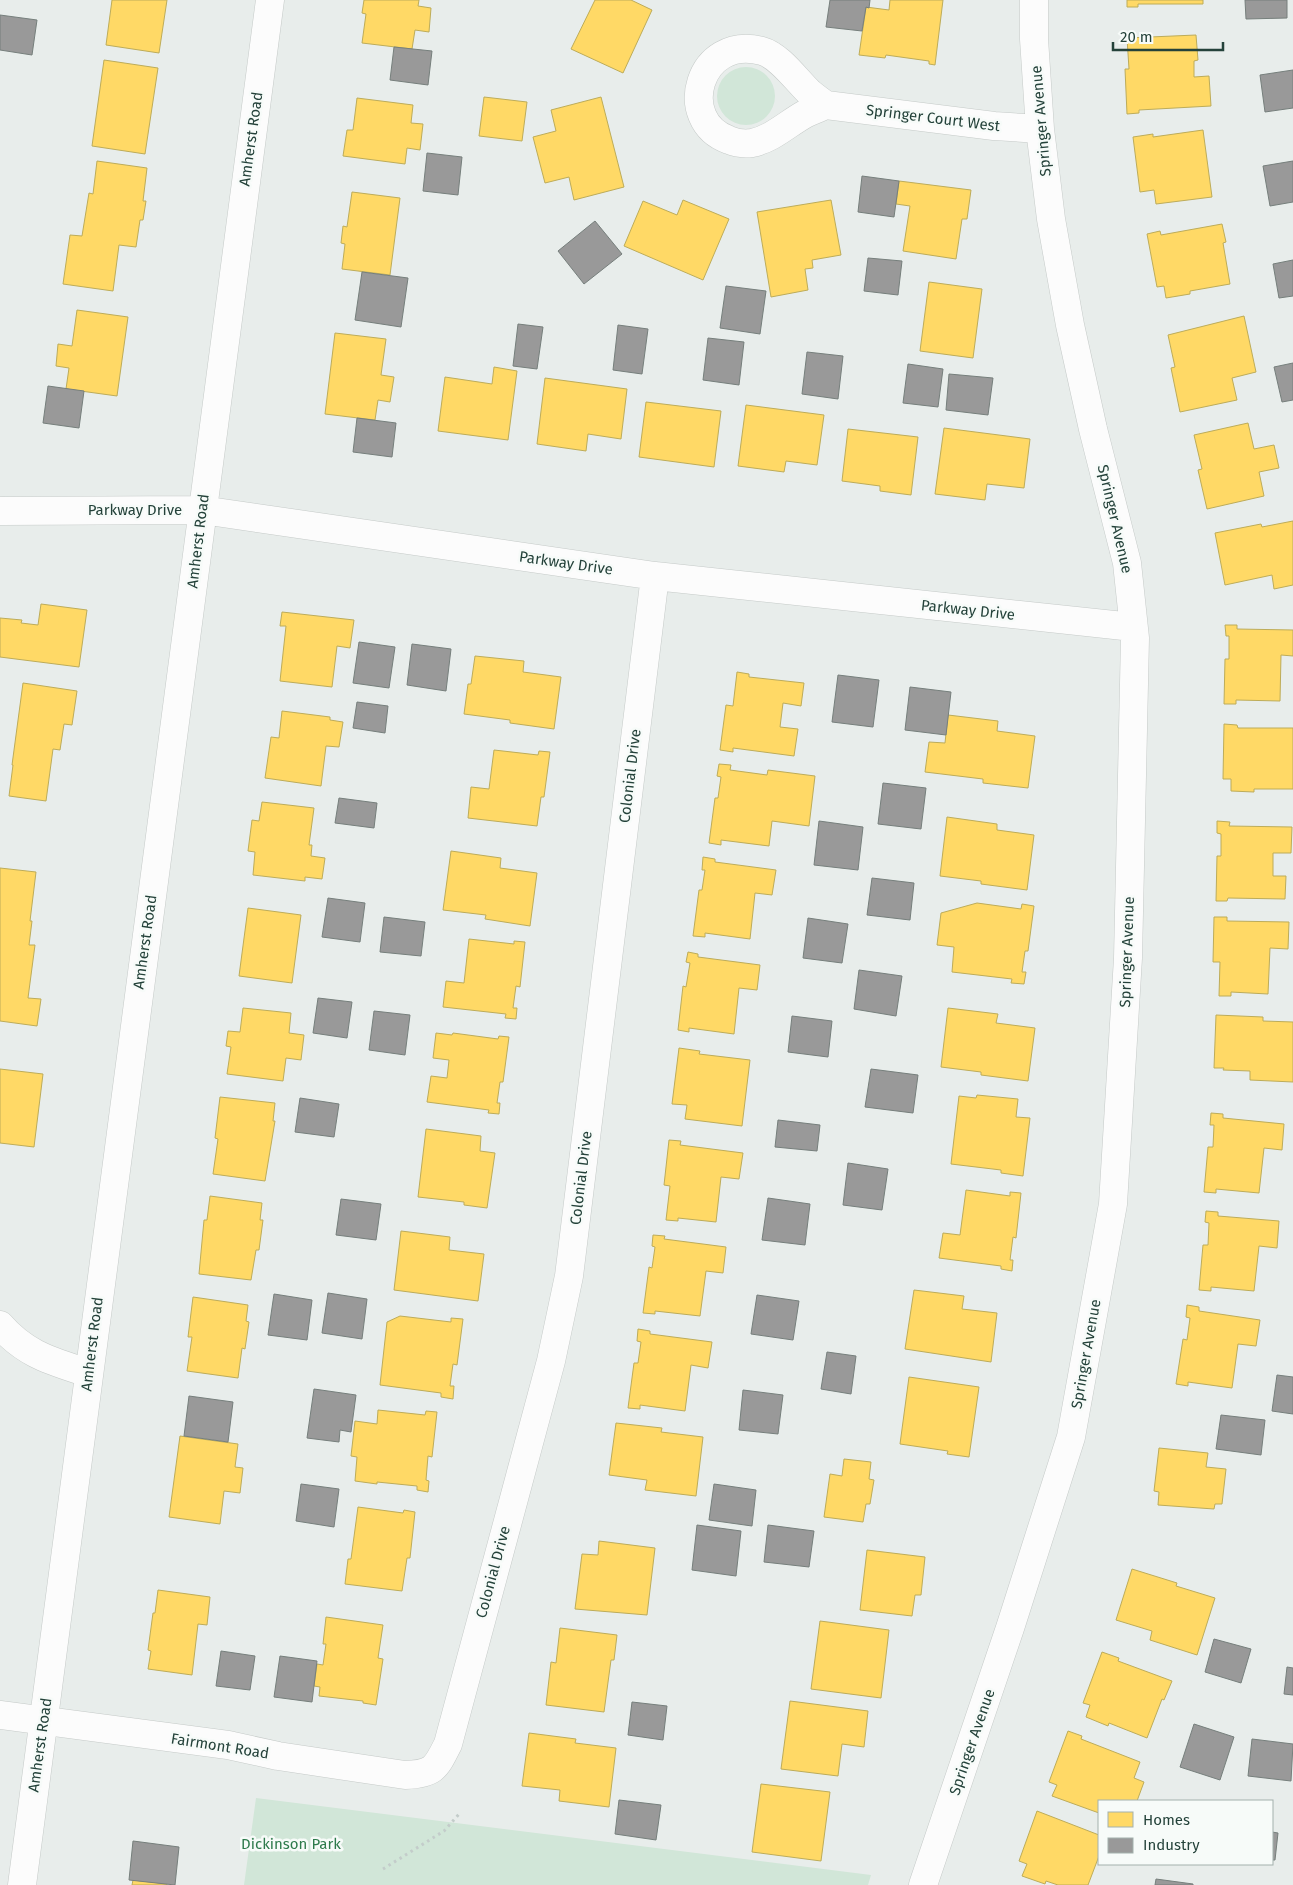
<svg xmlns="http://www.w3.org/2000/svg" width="1293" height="1885" font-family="'Fira Sans',sans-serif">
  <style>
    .green { fill: #d1e6d8 }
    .homes { fill: #ffd966; stroke: #bdac59 }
    .industry { fill: #999; stroke: #767f7c }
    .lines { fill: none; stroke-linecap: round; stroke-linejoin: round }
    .street-casing { stroke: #c5cac8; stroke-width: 29 }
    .path { stroke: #c3ccca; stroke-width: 3; stroke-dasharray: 2.5 4; stroke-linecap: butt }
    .street { stroke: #fcfcfc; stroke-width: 28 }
    .labels { text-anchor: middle; stroke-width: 5; stroke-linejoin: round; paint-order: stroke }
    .street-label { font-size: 15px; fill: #24423a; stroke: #f7fbf9 }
    .park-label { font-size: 15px; fill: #2d7a4b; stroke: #f7fbf9 }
  </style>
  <rect width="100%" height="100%" fill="#e8edeb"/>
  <path class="green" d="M717 96a29 29 0 1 1 58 0a29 29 0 1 1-58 0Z
    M256,1798l615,77 -3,10h-624z"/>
  <path class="homes" d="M112,0h55l-8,53 -53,-8z
    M364,0h55l-1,6 13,2 -2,24 -14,-2 -3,19 -50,-6 4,-29 -4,-1z
    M595,0h36l21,10 -29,63 -52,-24z
    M890,0h53l-8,65 -6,-1v-3l-43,-6 -1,3 -26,-3 7,-48 23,3z
    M1127,0h76v4h-65v3h-11z
    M1196,35l2,25 -4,1v16l15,-1 2,30 -72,4v3l-12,1 -2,-45h4l-2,-31z
    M104,60l54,8 -13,86 -53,-8z
    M484,97l43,5 -5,39 -43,-5z
    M601,97l23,90 -50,13 -5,-23 -24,6 -12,-46 23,-6 -5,-21z
    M357,98l56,7 -2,18 12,1 -3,26 -13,-2 -2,16 -62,-8 4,-26h6z
    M1203,130l9,67 -56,7 -2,-14 -14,2 -7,-55 20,-3v3z
    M97,161l50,7 -4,33h3l-3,19h-3l-4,27 -17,-2 -6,46 -50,-7 7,-49 12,1 7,-43 4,1z
    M899,181l72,9 -4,29h-5l-6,40 -53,-8 7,-45 -14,-2z
    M352,192l48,6 -10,77 -48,-6 3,-25 -4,-1 2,-17 4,1z
    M683,200l46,19 -26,61 -79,-34 19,-45 34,14z
    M831,200l10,55 -29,5 1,8 -8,1 3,21 -37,7 -14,-85z
    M1222,224l4,18 -3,1 7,41 -40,7v3l-24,4 -2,-12 -7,1 -10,-53 13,-3 1,4z
    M929,282l53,7 -9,69 -53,-7z
    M77,310l51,7 -11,79 -51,-7 3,-21 -13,-2 2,-22 14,2z
    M1244,316l12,56 -24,6 5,22 -57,12 -9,-44 4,-1 -7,-32z
    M335,333l51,6 -5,36 13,2 -4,25 -12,-2 -3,20 -50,-6z
    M494,367l23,4 -9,69 -70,-9 7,-54 47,7z
    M545,378l82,11 -6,50 -33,-5 -2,17 -49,-7z
    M646,402l75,9 -7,56 -75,-10z
    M746,405l78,10 -7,50 -31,-4 -2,11 -46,-6z
    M1248,423l6,26 20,-4 5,23 -20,4 5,24 -57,13 -9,-39 4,-1 -8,-34z
    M944,428l86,11 -6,49 -37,-4 -2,16 -50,-6z
    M848,429l70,8 -7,58 -31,-4v-5l-38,-5z
    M1293,521v64l-19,4 -2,-14 -47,10 -10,-52 46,-9 1,3z
    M41,604l46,6 -8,57 -79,-10v-39l22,2 -1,3 17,2z
    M282,612l72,8 -4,28 -13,-2 -5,41 -52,-6 6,-55h-6z
    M1225,625h12v4l56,1v26l-12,-1 -1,46 -44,-1v4h-12l1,-45h4v-23h-3z
    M475,656l49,5 -1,11 38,5 -7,52 -44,-6v-3l-46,-6 4,-30h3z
    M737,672l12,2v3l55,6 -3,23 -18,-3 -3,24 18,2 -4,27 -61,-8v4l-13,-2 6,-45 7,1z
    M23,683l54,8 -5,34 -8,-1 -4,26 -7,-1 -7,52 -37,-5 4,-31h-1z
    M282,711l48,6v3l13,2 -4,25 -13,-1 -5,40 -56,-8 6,-41 8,1z
    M948,715l50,6 -1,10 38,5 -7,52 -45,-5v-4l-58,-7 4,-30 16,1z
    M1224,724l13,1 1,3h55v61h-39v3l-23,-1v-12h-8z
    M494,750l44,5 1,-4 11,1 -6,45h-3l-4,29 -69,-8 3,-31 18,2z
    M719,764l12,1 -1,5 37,5 1,-5 47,6 -6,50 -37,-5 -3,25 -48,-6v5l-12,-2 6,-45h3l3,-21 -4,-1z
    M262,802l52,6 -5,37h3l-1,11 14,2 -3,21 -17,-2v4l-52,-6 2,-23 -7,-1 4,-31 7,1z
    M947,817l50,7v6l37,5 -7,55 -46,-6v-3l-41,-5z
    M1217,821l13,1 -1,4 63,1 -1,26h-18v23h13l-1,23 -57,-1 -1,3h-11l1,-45h4v-22l-4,-1z
    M451,851l50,7 -1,10 37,5 -7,53 -45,-7 1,-4 -43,-5z
    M703,857l12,2v3l61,8 -4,25 -17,-2 -5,46 -45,-6v4l-12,-1 6,-46h3l3,-20h-3z
    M0,868l36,4 -6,49h2l-3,24h6l-7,53 13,1 -4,27 -37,-5z
    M977,903l44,6 1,-5 12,2 -6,45h-3l-3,21h4l-2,12 -13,-1 1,-4 -60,-7 2,-25 -17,-2 4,-32z
    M248,908l53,7 -9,68 -53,-7z
    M1214,917h13v4l62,1 -1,27 -18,-1 -2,46 -37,-2v4h-12l1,-34h-7z
    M469,939l45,5v-3l11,1 -5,45 -4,-1 -3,22h4l-1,11 -11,-1 1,-4 -63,-7 3,-26 18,2z
    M688,952l10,2v3l62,8 -3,25 -18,-2 -5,46 -45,-6v4l-11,-2 5,-44 3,1 4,-24 -4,-1z
    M243,1008l48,5 -2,20 15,2 -3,25 -15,-2 -3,23 -56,-7 4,-27 -5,-1 2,-15 12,1z
    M948,1008l50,6 -2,9 39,5 -7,53 -47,-6v-3l-40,-5z
    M1216,1015l47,2v4l30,1v60l-43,-2v-9l-27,-1 1,-2h-10z
    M436,1033l16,2 1,-2 45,6 1,-3 10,1 -6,45h-3l-3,21h3l-1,11 -11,-1 1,-3 -62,-8 4,-26 16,2 2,-18 -16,-2z
    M679,1048l21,3 -1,3 51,6 -8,66 -57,-7 2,-14 -15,-1z
    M0,1069l43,5 -9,73 -34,-4z
    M977,1095l41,4 -2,18 14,1 -7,58 -22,-3v-3l-50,-6 8,-68 17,2z
    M220,1097l55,6 -2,18h2l-10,60 -52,-7 5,-35 -3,-1z
    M1211,1113l12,1v4l61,6 -2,26 -18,-2 -5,45 -43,-4v4l-12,-1 4,-45h5l1,-22h-4z
    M426,1129l55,7 -1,15 15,2 -8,55 -23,-3v-3l-46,-5z
    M669,1140l12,1 -1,4 63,8 -4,26 -18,-2 -5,45 -38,-4v3l-12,-1 4,-34 -6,-1z
    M966,1190l44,6v-4l11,1 -5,45 -3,-1 -3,23h3l-1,11 -11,-2v-3l-62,-8 4,-25 17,2z
    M210,1196l52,7 -2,17h3l-4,30h-3l-5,30 -52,-6 5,-54h3z
    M1206,1211l12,1v4l61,5 -2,27 -18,-2 -5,45 -43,-4v4l-12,-1 4,-45h5l1,-22 -4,-1z
    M401,1231l49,6 -1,13 35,4 -6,47 -84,-11z
    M653,1235l12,1 -1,3 62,8 -3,26 -17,-2 -6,45 -45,-5v3l-12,-1 6,-46 3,1 3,-21 -3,-1z
    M914,1290l50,6 -2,13 35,4 -6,49 -86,-13z
    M193,1297l55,8 -2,16 3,1 -4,27 -3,-1 -4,30 -51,-7 5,-34h-4z
    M1187,1305l12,2v4l61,9 -4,26 -18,-2 -6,44 -44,-6v4l-12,-2 7,-45 4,1 3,-22 -4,-1z
    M400,1316l51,6v-4l12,1 -6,46 -4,-1 -3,22h4l-1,13 -12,-2v-4l-61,-8 7,-63z
    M638,1329l12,2v3l62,8 -4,26 -17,-3 -6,46 -45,-6v4l-12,-1 6,-45h4l3,-21 -4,-1z
    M909,1377l70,10 -10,70 -22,-3 1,-3 -48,-7z
    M378,1410l47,5 1,-4 11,1 -5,45 -4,-1 -2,24 3,1 -1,11 -11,-2v-4l-40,-4v2l-22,-3 2,-24 -6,-1 4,-35 22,3z
    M616,1423l46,5 -1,4 42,5 -7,59 -51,-6 2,-10 -38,-5z
    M180,1436l58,8 -3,23 8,1 -3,25 -16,-2 -4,33 -51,-7z
    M1159,1448l49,5 -2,14 20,2 -4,35h-7l-1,5 -56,-4 1,-13 -5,-1z
    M844,1459l27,3 -2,17 5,1 -4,24h-4l-3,18 -39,-5 6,-43 12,2z
    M358,1507l45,6 1,-3 11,2 -5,46h-3l-5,33 -57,-7 3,-25h3z
    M599,1541l56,7 -8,67 -72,-6 7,-55 16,1z
    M867,1550l58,7 -4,38h-6l-3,21 -52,-6z
    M1132,1569l45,14 -1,3 39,12 -18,57 -47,-15 2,-9 -36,-11z
    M158,1590l52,7 -3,28 -9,-1 -6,51 -44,-6 3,-18 -3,-1 5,-37h2z
    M326,1617l57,8 -5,33 5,1 -7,46 -13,-2v-2l-44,-5 1,-9 -6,-1 3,-22 6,1 3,-21h-3z
    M820,1621l69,9 -8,68 -70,-9z
    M560,1628l57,7 -3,25h-3l-7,52 -58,-7 5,-43 5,1z
    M1102,1652l17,6 -1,3 54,20 -8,19 -2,-1 -15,39 -38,-15 -1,3 -22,-9 4,-12 -7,-2z
    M790,1701l78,10 -4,36 -22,-3 -4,32 -57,-7z
    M1068,1731l14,5 -1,3 59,23 -6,16 10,4 -7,19h-38v12l-47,-17 5,-11 -8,-3z
    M529,1733l47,6 -1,4 41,5 -7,59 -50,-6 1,-11 -38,-4z
    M761,1784l69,8 -9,69 -69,-9z
    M1037,1811l62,24v21l-11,29h-30l-12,-4 -1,3 -23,-8 5,-12 -8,-3z
    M133,1880l34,4v1h-35z"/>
  <path class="industry" d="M830,0h40l-1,8 -3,-1 -4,24 -36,-4z
    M1245,0h42v18l-41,1z
    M0,15l37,5 -5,35 -32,-5z
    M394,47l38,4 -4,34 -38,-5z
    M1293,70v38l-28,4 -5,-37z
    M427,153l35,4 -4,38 -35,-4z
    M1293,161v41l-23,4 -7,-40z
    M862,176l37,5 -5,36 -36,-5z
    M595,221l27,33 -38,30 -26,-33z
    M868,258l34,3 -4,34 -34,-4z
    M1293,260v36l-14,2 -6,-34z
    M362,272l46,6 -7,49 -46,-7z
    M726,286l40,5 -6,43 -40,-6z
    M518,324l25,3 -6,42 -24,-3z
    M618,325l30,4 -6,45 -29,-4z
    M708,338l36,4 -5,43 -36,-5z
    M807,352l36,4 -5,43 -36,-5z
    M1293,363v37l-11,2 -8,-35z
    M908,364l35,5 -5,38 -35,-4z
    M949,374l44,4 -5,37 -42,-5z
    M48,386l36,5 -5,37 -36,-5z
    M357,418l39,5 -4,34 -39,-5z
    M359,642l36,5 -6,41 -36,-5z
    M412,644l39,5 -5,42 -39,-6z
    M838,675l41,5 -6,47 -41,-5z
    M910,687l41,5 -5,43 -41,-5z
    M357,702l31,4 -3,27 -32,-5z
    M883,783l43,5 -5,41 -43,-5z
    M339,798l38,5 -3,25 -39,-5z
    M819,821l44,6 -5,43 -44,-5z
    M872,878l42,5 -4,37 -43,-5z
    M328,898l37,5 -5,39 -38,-5z
    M384,917l41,5 -4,34 -41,-4z
    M808,918l40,6 -6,39 -39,-5z
    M859,970l43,6 -6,40 -42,-7z
    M318,998l34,4 -5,36 -34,-5z
    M374,1011l36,4 -5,40 -36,-5z
    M792,1016l40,5 -4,36 -40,-5z
    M871,1069l47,6 -5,38 -48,-6z
    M300,1098l39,6 -5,33 -39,-5z
    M778,1120l42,5 -3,26 -42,-4z
    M848,1163l40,6 -6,41 -39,-5z
    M768,1198l42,6 -5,41 -43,-5z
    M341,1199l40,5 -5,36 -40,-5z
    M328,1293l39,6 -5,40 -40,-6z
    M274,1294l38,6 -5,40 -39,-5z
    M757,1295l42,6 -6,39 -42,-6z
    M827,1352l29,4 -5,38 -30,-5z
    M1277,1375l16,2v37l-21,-3z
    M314,1389l42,6 -5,37 -11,-2 -1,12 -32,-4z
    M743,1390l40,5 -5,39 -39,-4z
    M189,1396l44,6 -5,40 -44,-6z
    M1221,1415l44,5 -4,35 -45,-6z
    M301,1484l38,5 -5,38 -38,-6z
    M714,1484l42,6 -4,36 -43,-6z
    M697,1525l44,6 -5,45 -44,-6z
    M768,1525l46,6 -5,36 -45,-5z
    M1214,1639l37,10 -10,34 -36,-11z
    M221,1651l34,5 -5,34 -34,-4z
    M280,1656l37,5 -5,41 -38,-5z
    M1287,1667l6,1v27l-9,-1z
    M632,1702l35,4 -4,34 -35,-5z
    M1194,1724l40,13 -14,43 -40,-13z
    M1252,1739l41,5 -2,37 -43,-5z
    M619,1800l42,5 -5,35 -41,-6z
    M1272,1832l6,1 -3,27h-3z
    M133,1841l46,6 -4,38 -46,-5z
    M1156,1879l37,5v1h-38z"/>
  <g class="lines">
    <g class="street-casing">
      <path id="street" d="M826,105c-7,3 -15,6 -21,9 -18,10 -33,25 -53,29 -8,1 -16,0 -23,-3 -54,-19 -31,-106 33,-89 18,5 35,30 48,42 5,4 10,8 16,12l168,21 46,3
        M0,511l202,-1 453,66 478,51
        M0,1325c26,30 52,36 88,48
        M0,1715l228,30 50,11 127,19c29,-1 31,-7 43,-31l103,-383 18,-85 86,-700
        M22,1885l248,-1885
        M923,1885l87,-257 61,-191 42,-233 15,-246 7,-320 -8,-75 -34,-134 -23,-104 -19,-106 -11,-90 -6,-90v-39"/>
    </g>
    <path class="path" d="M383,1869l61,-38 16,-18"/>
    <use href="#street" class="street"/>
  </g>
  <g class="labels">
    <g class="street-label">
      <text transform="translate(933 118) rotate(7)" y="5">Springer Court West</text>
      <text transform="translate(1041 121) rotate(-95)" y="5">Springer Avenue</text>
      <text transform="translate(251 139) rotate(-82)" y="5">Amherst Road</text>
      <text x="135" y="515">Parkway Drive</text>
      <text transform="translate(1115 519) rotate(77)" y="5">Springer Avenue</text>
      <text transform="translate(198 541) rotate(-83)" y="5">Amherst Road</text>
      <text transform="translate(566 563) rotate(8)" y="5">Parkway Drive</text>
      <text transform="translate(968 610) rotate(6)" y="5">Parkway Drive</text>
      <text transform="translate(630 776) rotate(-83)" y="5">Colonial Drive</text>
      <text transform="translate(145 942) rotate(-82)" y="5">Amherst Road</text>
      <text transform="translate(1127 952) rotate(-88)" y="5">Springer Avenue</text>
      <text transform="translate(581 1178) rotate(-83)" y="5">Colonial Drive</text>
      <text transform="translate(92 1344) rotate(-83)" y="5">Amherst Road</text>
      <text transform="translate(1086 1354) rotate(-80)" y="5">Springer Avenue</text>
      <text transform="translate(493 1572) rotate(-75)" y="5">Colonial Drive</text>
      <text transform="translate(972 1742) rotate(-71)" y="5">Springer Avenue</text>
      <text transform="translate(40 1745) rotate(-82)" y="5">Amherst Road</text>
      <text transform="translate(220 1746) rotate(9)" y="5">Fairmont Road</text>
    </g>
    <g class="park-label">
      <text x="291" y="1849">Dickinson Park</text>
    </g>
  </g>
  <rect x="1098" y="1800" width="175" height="65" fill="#f7fbf9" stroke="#a3b1ad"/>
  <rect x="1108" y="1812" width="25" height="15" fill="#ffd966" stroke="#a3b1ad"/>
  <text x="1143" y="1825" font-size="15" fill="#24423a">Homes</text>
  <rect x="1108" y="1838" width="25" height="15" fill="#999999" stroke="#a3b1ad"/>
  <text x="1143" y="1850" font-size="15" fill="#24423a">Industry</text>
  <path d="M1113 42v8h110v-8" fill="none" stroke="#24423a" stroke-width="2.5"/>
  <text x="1120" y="42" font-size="15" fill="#24423a" stroke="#f7fbf9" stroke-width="4" paint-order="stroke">20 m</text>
</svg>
